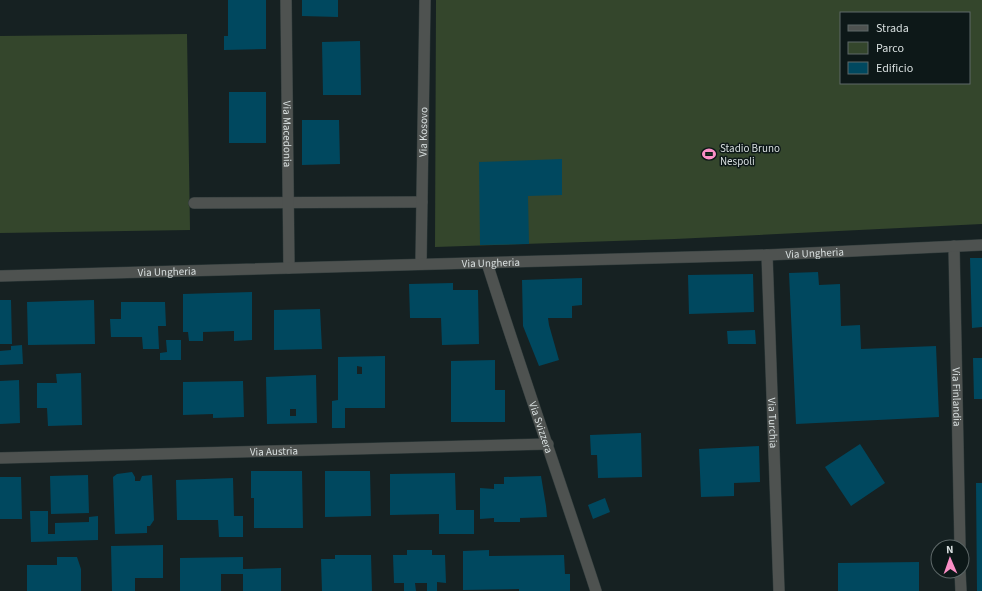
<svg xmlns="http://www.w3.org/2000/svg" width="982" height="591" font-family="'Source Sans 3',sans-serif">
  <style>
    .green { fill: #34462c; fill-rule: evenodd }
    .building { fill: #00485f; fill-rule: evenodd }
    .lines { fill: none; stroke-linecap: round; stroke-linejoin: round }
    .service-casing { stroke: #313c3c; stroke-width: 12 }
    .minor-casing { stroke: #313c3c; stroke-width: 12 }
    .tertiary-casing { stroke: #313c3c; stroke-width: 12 }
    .service { stroke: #4e5250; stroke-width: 11 }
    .minor { stroke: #4e5250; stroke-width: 11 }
    .tertiary { stroke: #4e5250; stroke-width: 11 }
    .labels { text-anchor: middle; stroke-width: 3; stroke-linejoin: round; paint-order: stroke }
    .street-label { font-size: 11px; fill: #d8dfdf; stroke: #0d1818 }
    .poi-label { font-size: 11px; fill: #d8dfdf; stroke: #0d1818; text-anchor: start }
  </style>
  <rect width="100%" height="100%" fill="#162122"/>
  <path class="green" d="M436,0h546v224l-307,15 -240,8zM841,13h128v70h-128z
    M187,34l3,196 -190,3v-197z"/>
  <path class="building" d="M228,0h38v49l-42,1v-14h4z
    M302,0h36v17l-36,-1z
    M360,41l1,54h-38l-1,-53z
    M229,92h37v51h-37z
    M302,120h37l1,44 -38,1z
    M562,159v36l-34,1 1,48 -49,1 -1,-83z
    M970,258h12v69l-10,1z
    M818,272l1,13 21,-1 1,42 19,-1 1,24 75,-3 3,71 -143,7 -7,-151z
    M753,274l1,38 -65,2 -1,-39z
    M582,278v27l-10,1v12h-24l1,7 10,35 -20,6 -16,-40 -1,-46z
    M453,283v7h25l1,54 -37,1 -1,-27h-31l-1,-34z
    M252,292v48l-18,1v-10l-31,1v9h-14l-1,-9h-5v-38z
    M0,300h11l1,44h-12z
    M94,300l1,44 -67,1 -1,-43z
    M121,302h44l1,24h-8l1,23h-16l-1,-12h-31l-1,-18h11z
    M320,309l2,40 -48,1v-40z
    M755,330l1,14h-28l-1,-13z
    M166,340h15v20h-21v-7l7,-1z
    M22,345l1,19 -23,1v-14l11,-1v-4z
    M385,356v52h-40v20h-13v-27l6,-1v-43zM357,366l5,1v7h-5z
    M973,358h9v41h-8z
    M495,360v30h10v32h-54v-61z
    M81,373l1,52 -34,1 -1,-18h-10v-25h20l-1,-9z
    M316,375l1,48 -50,1 -1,-47zM290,409h6v7h-6z
    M19,380l1,43 -20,1v-43z
    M243,381l1,36 -31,1v-4l-30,1v-33z
    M641,433l1,44 -44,1 -1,-23h-6l-1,-20z
    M860,444l25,39 -34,23 -26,-39z
    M759,446l1,36 -26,1v13l-33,1 -2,-48z
    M251,471h51l1,57h-49v-30h-3z
    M325,471h45l1,45 -46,1z
    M132,472l3,5v4h5l2,-5 10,-1 2,45 -4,6h-3v7l-32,1 -2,-57 4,-3z
    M455,473l1,37h18v24h-35v-20l-49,1v-41z
    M88,475l1,38 -38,1 -1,-38z
    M541,476l5,30 1,11 -27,1v4h-26v-4l-14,1v-31l14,1v-5h10v-7z
    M0,477h21l1,42h-22z
    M233,478l1,38h9v21h-24l-1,-17h-41l-1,-40z
    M976,483h6v108h-5z
    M605,498l5,14 -17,7 -5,-14z
    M30,511h18v23h7v-11l34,-1v-5l9,-1v24l-67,2z
    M163,545v33h-28v13h-23l-1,-45z
    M407,550h25v5h13l1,28 -9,-1v9h-10v-8h-12l1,8h-12v-8h-10l-1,-28h14z
    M489,550v6l75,-1 1,19h5v17h-51v-2l-56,1v-39z
    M335,555h36l1,36h-50l-1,-32h14z
    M57,557h20l4,12v22h-54v-26h30z
    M243,557v12l38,-1v23h-38v-17h-22v17h-41v-33z
    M919,562v29h-81v-28z"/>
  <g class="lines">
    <g class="service-casing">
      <path id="service" d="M194,203l228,-1"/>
    </g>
    <g class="minor-casing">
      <g id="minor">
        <path id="s1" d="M286,0l3,268"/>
        <path id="s2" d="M954,246l6,301"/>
        <path id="s3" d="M767,255l12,336"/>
        <path id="s4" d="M421,264l4,-264"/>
        <path id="s5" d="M0,458l548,-14"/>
        <path d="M960,571l1,20"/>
      </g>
    </g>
    <g class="tertiary-casing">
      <g id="tertiary">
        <path id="s6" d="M487,263c35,110 73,218 109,328"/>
        <path id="s7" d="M0,276l767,-21 215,-10"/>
      </g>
    </g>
    <use href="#service" class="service"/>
    <use href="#minor" class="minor"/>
    <use href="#tertiary" class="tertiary"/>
  </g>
  <defs>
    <g id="stadium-bare" transform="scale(1.08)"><path d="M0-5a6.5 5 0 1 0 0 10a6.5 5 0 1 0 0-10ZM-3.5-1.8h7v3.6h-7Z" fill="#fb8fc6" stroke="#0d1818" stroke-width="2.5" paint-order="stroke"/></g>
  </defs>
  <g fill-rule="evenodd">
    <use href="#stadium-bare" x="709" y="154"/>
  </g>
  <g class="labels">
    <g class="street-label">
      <text dy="4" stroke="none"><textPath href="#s4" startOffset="132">Via Kosovo</textPath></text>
      <text dy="4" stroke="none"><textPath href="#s1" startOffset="134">Via Macedonia</textPath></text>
      <text dy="4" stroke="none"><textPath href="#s7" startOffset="815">Via Ungheria</textPath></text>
      <text dy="4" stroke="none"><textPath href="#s7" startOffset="491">Via Ungheria</textPath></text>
      <text dy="4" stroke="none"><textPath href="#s7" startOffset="167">Via Ungheria</textPath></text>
      <text dy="4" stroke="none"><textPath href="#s2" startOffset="151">Via Finlandia</textPath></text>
      <text dy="4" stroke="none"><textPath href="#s3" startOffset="168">Via Turchia</textPath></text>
      <text dy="4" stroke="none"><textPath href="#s6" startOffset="173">Via Svizzera</textPath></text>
      <text dy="4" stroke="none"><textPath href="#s5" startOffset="274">Via Austria</textPath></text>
    </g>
    <g class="poi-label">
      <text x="720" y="152">Stadio Bruno<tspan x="720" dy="13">Nespoli</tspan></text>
    </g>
  </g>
  <rect x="840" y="12" width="130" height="72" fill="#0d1818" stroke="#5e6868"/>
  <rect x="848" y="25" width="20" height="6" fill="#4e5250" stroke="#5e6868"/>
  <text x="876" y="32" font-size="12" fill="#d8dfdf">Strada</text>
  <rect x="848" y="42" width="20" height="12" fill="#34462c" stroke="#5e6868"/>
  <text x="876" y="52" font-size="12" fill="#d8dfdf">Parco</text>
  <rect x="848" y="62" width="20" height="12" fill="#00485f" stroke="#5e6868"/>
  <text x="876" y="72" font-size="12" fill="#d8dfdf">Edificio</text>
  <g transform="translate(950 559) rotate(358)"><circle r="19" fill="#0d1818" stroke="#5e6868"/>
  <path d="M0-3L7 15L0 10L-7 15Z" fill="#fb8fc6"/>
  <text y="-6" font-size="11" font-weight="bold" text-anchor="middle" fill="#d8dfdf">N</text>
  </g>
</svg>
